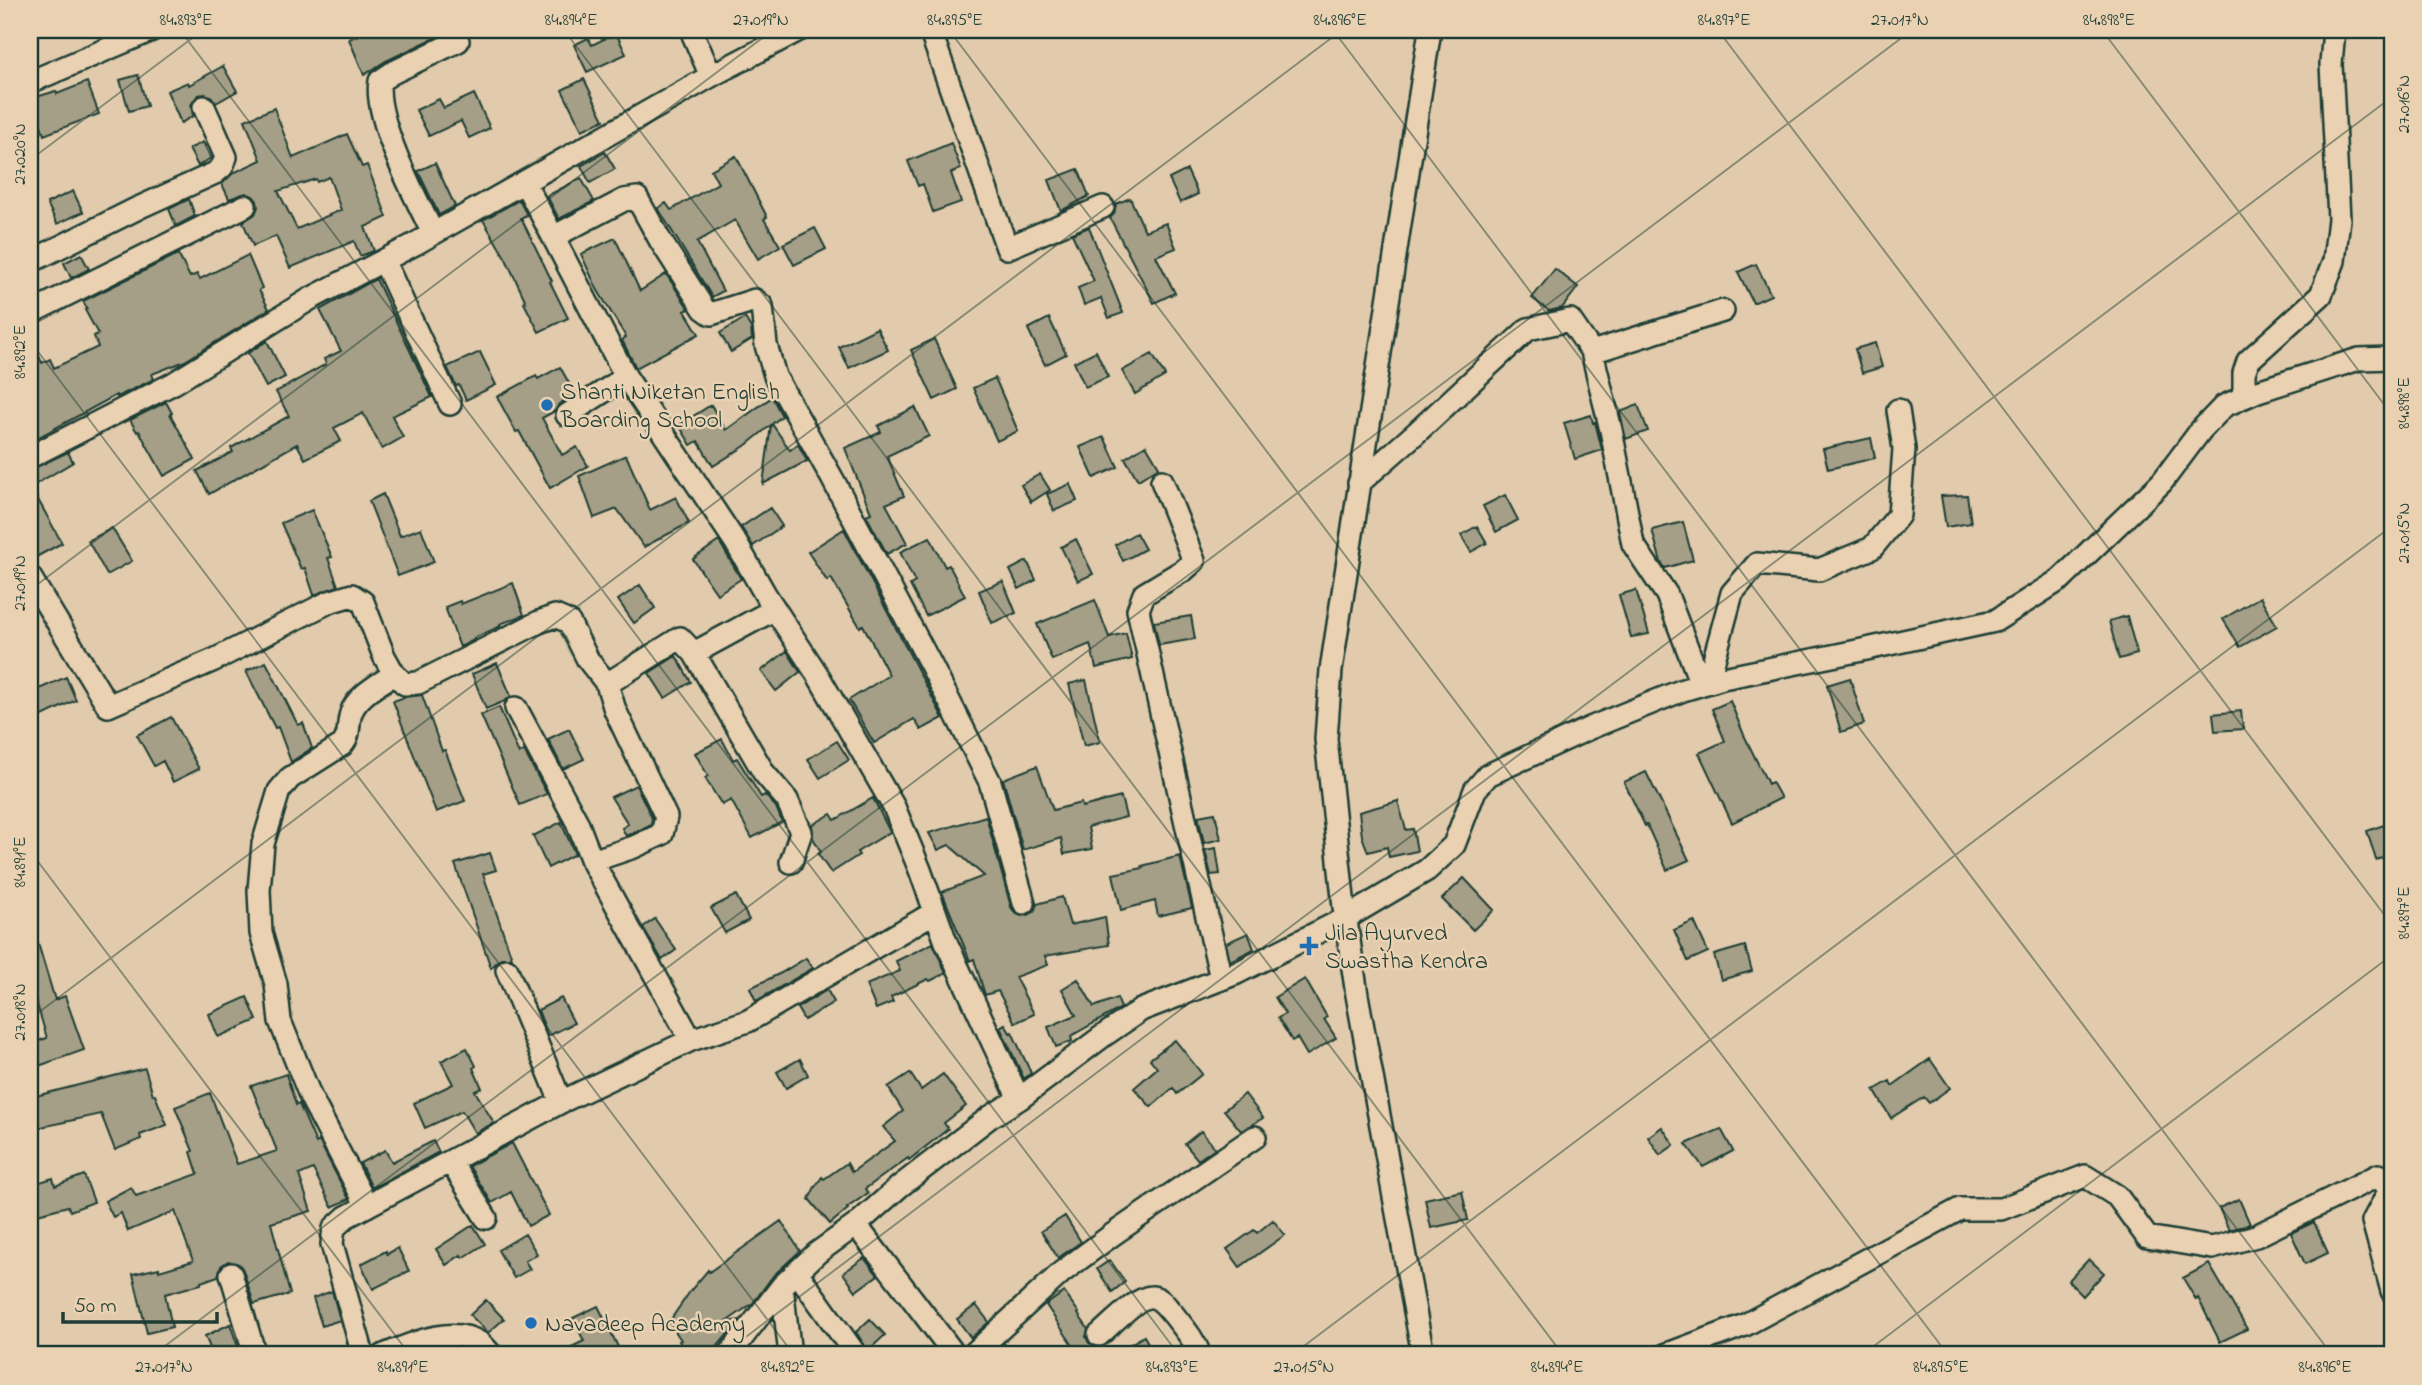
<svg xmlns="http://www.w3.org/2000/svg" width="2422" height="1385" font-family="'Indie Flower',sans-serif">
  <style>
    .building { fill: #a59f87; stroke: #1f3d34; stroke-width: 2; fill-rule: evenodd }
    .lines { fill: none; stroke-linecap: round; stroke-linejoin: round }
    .minor-casing { stroke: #1f3d34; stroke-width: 26 }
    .minor { stroke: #e9d1b1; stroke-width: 21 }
    .ticks { fill: none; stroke: #1f3d34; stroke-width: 2; stroke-opacity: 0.45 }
    .poi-dot { fill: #1f6fb2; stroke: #e9d1b1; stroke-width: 2.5 }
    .labels { text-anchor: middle; stroke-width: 5; stroke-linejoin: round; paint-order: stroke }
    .poi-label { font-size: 24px; fill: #1f3d34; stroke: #e9d1b1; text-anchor: start }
    .neatline { fill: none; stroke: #1f3d34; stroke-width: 2.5 }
    .ticks-label { font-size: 18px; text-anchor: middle; fill: #1f3d34 }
  </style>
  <rect width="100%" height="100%" fill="#e1cbac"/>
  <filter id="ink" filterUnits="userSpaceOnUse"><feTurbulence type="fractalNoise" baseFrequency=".0143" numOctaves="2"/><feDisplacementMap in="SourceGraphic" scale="14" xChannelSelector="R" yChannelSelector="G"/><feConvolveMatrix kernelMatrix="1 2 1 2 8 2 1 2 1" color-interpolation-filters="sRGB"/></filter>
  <g filter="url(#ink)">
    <path class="building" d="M369,30h71l1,5 -55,26 -22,14 -15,-36z
      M616,33l10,21 -39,18 -13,-27 14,-7 4,7z
      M223,66l14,25 -21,12 -5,-7 -6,-2 -7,1 -7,10 2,11 -12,7 -14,-32 21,-9 1,3z
      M138,75l9,31 -18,5 -9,-31z
      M584,79l20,41 -22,10 -20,-40z
      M87,82l12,32 -55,21 -11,-37 23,-7 1,3z
      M474,94l16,34 -21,10 -8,-17 -32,15 -13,-26 23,-11 5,9z
      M274,108l19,50 54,-24 15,33 5,-2 20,52 -22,10 9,24 -14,5 -6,-15 -64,27 -14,-32 -23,10 -10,-24 12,-8 3,-7 -1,-6 -4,-5 -7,-3 -17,6 -7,-15 11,-11 28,-13 -16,-40zM329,177l12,33 -44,19 -19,-38 38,-12 1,3z
      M203,142l8,16 -13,8 -9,-17z
      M951,143l10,26 -10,4 10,29 -28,10 -10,-28 -5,2 -10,-25z
      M605,152l10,17 -25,14 -9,-17z
      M736,156l31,61 -3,2 16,27 -22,13 -23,-39 -38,22 26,49 -11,6 -54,-89 8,-5 5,7 47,-27 -7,-13z
      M435,163l20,43 -16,9 -21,-44z
      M1078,169l11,27 -28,15 -12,-31z
      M1187,170l11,24 -18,9 -11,-24z
      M581,178l13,23 -35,18 -12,-23z
      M73,191l10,21 -26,12 -10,-21z
      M1130,198l15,33 21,-8 10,25 -20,8 19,37 -21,10 -44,-85 4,-4 2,-10z
      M189,199l6,17 -19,10 -7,-17z
      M519,200l8,15 -6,3 31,63 -2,1 18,36 -29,14 -15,-29 2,-1 -20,-43 -23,-39z
      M1089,227l34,86 -14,5 -8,-20 -17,7 -6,-17 16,-7 -22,-47z
      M815,228l11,21 -32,16 -11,-21z
      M615,238l25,53 26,-17 23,35 -4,2 14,23 -63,34 -14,-28 4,-3 -29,-48 -16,-35z
      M81,254l8,15 -18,9 -7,-15z
      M178,254l12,23 7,-3 3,5 48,-24 14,33 -3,2 10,19 -84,52 -33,13 2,5 -37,18 -1,-2 -86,47v-105l12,26 8,-4 4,9 44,-21 -4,-11 4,-2 -13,-24 2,-1 -4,-8z
      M1756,264l15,31 -18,8 -15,-31z
      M1555,269l23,18 -16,21 -13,3 -17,-13z
      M376,279l56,118 -40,19 11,21 -21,12 -19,-36 -29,15 7,13 -36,18 -8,-15 -88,50 -12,-23 36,-19 -2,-4 58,-32 -13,-24 50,-28 -2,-5 17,-8 -21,-41z
      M745,318l6,10 1,11 -21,13 -11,-19z
      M1049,318l17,36 -21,11 -17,-36z
      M877,328l11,22 -39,18 -10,-21z
      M934,339l23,50 -23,11 -23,-50z
      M267,341l18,36 -19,10 -18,-34z
      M1875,343l7,24 -20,6 -7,-24z
      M1096,351l12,26 -23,10 -11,-25z
      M480,352l16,33 -30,15 -7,-15 -3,1 -9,-19z
      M1152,354l13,22 -30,18 -13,-23z
      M560,367l15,27 -16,10 -4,7 -13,7 20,37 15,-8 11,19 -38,22 -31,-57 -3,1 -19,-35 39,-21 2,3z
      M995,378l23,53 -21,10 -24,-53z
      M772,397l10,19 -10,8 18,26 8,-6 9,17 -44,23 8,-59 -26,21 -32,20 -15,-25 -7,4 -12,-20 32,-20 15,25z
      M166,402l6,11 -2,1 25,45 -31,17 -25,-45 -2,1 -7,-12z
      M1638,405l10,26 -22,8 -6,-27z
      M915,407l14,29 -42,20 17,40 -18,8 21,39 -20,11 -21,-39 5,-2 -26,-65 36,-16 -3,-6z
      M1591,415l2,8 2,-1 7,28 -27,9 -11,-36z
      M1104,437l14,30 -24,11 -14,-31z
      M1871,438l4,20 -47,11 -5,-20z
      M1146,445l13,22 -21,13 -13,-22z
      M68,452l5,10 -42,25 31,56 -26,14 -6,-13v-74z
      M626,455l24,55 26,-13 13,26 -45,24 -27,-38 -23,9 -15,-42z
      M1040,474l10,16 -19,12 -10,-17z
      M1070,484l7,17 -23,10 -7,-17z
      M383,494l17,42 21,-8 13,34 -36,14 -29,-75z
      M1505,495l13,25 -22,12 -13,-26z
      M1967,495l4,28 -25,4 -5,-31z
      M770,508l12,18 -29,20 -12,-19z
      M312,510l20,47 -4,1 10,28 -24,9 -9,-27 -4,1 -20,-46z
      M1683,522l10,38 -28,8 -4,-6 -9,-32z
      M1477,526l10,17 -16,9 -10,-17z
      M112,528l20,33 -25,14 -19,-34z
      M844,529l99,189 -22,12 -7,-11 -40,24 -25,-43 40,-25 -26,-50 -3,2 -29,-49 -4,3 -19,-29z
      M1136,533l9,16 -22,12 -8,-16z
      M930,537l15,30 4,-2 16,31 -39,20 -16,-31 5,-3 -15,-30z
      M1076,539l17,35 -15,7 -17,-34z
      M719,541l22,38 -24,15 -24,-35z
      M1027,561l9,19 -17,9 -9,-19z
      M1003,581l13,32 -24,10 -13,-32z
      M513,583l11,32 -24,9 1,2 -27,12v2l-14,7 -15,-40 15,-6 1,3z
      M640,585l15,23 -21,15 -16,-23z
      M1636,590l13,44 -18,3 -12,-42z
      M2260,597l17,29 -37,21 -17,-28z
      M1095,600l14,37 17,-4 6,26 -36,9 -6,-24 -38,16 -15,-36z
      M1191,616l4,23 -36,6 -5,-23z
      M2127,616l10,38 -18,5 -10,-38z
      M787,651l13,21 -24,19 -15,-20z
      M676,656l15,26 -26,16 -16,-25z
      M266,662l32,63 5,-2 9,25 -21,14 -13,-35 -3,1 -29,-57z
      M497,663l14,33 -6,5 -19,8 -14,-35z
      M66,677l10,23 -46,22v-29z
      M1850,678l14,46 -23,8 -14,-47z
      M1086,680l14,62 -16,4 -15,-62z
      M422,695l20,56 3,-1 20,51 -29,11 -43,-111 12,-4z
      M1730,701l14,34 24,49 4,-2 9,16 -49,25 -33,-70 26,-12 -13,-32z
      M499,707l20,47 5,-3 23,43 -27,11 -39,-90z
      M2241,711l2,18 -28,2 -2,-17z
      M171,717l28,52 -26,13 -10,-21 -9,5 -17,-31z
      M569,729l15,30 -21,10 -15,-30z
      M722,739l11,21 4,-2 24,39 4,-2 11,12 6,15 -30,16 -21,-38 -9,5 -17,-27 3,-2 -13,-23z
      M837,741l12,19 -29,18 -12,-19z
      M1037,766l16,44 28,-7 1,4 39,-10 5,20 -38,10 4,22 -28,5 -3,-16 -38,12 -20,-71z
      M1646,772l43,88 -22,10 -20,-45 -2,1 -21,-44z
      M636,785l16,33 -1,7 -25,11 -4,-8 6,-4 -17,-27z
      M873,798l17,34 -33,20 2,3 -28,18 -13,-19 3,-2 -8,-14 -1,-13 19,-11 4,6z
      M1398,801l8,29 7,-1 4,22 -28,6 -2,-10 -19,5 -6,-16 -3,-24z
      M1215,813l6,26 -17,4 -6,-27z
      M986,816l25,91 4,6 6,3 7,-1 6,-3 3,-8 25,-7 8,28 35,-8 4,28 -64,11 3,9 -33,12 19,37 -19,9 -17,-32 -13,4 -11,-36 -4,2 -28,-69 42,-16 -35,-31 -11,5 -9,-17z
      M561,822l14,32 -27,14 -15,-32z
      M2392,822v32l-16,6 -9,-29z
      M1216,848l4,26 -9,1 -6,-25z
      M490,853l6,17 -13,4 29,84h-11l-10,10 -36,-104z
      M1180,856l12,52 -34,8 -3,-15 -34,9 -8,-36 30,-6 -1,-2z
      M1464,878l30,32 -21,20 -31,-31z
      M736,895l13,25 -24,13 -14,-25z
      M655,919l21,31 -14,10 -19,-33z
      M1694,921l14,31 -20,9 -14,-31z
      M34,930l21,70 10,-4 19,54 -54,19v-25l17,-6 -17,-57v-50z
      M1248,933l6,16 -24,12 -4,-18z
      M933,943l13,30 -16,8 -2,-2 -37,18 2,5 -17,7 -10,-24 34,-14 -4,-10z
      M1745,946l7,25 -31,9 -7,-25z
      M806,958l7,10 -57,33 -6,-13 31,-15z
      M1078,979l16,28 23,-9 4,10 -50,28 1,5 -16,6 -8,-20 28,-12 -14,-26z
      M1305,979l22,38 -3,2 12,19 -29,17 -10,-17 -5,3 -14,-23 7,-4 -10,-17z
      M827,990l7,12 -30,18 -7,-12z
      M247,997l10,23 -39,17 -9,-23z
      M561,998l13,25 -26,13 -10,-26z
      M1005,1024l5,9 2,-1 19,41 -7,6 -24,-52z
      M1175,1040l27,34 -25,20 -4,-6 -22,19 -17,-19 23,-20 -7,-9z
      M467,1048l9,18 -3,2 9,20 -7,3 19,32 -19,10 -13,-22 -37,17 -11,-25 39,-19 -12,-23z
      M800,1059l8,16 -22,13 -9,-16z
      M1930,1059l20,29 -21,15 -5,-6 -33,21 -17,-28 16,-9 2,5z
      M145,1068l8,27h2l12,30 -27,10 1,4 -26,11 -14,-36 -64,14 -5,-31z
      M910,1073l11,17 22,-16 23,32 -22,17 4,6 -39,31 -1,-2 -43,31 3,4 -21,15 1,1 -18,15 -21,-25 6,-12 7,-10 2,2 23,-16 5,9 43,-31 -12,-14 20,-16 -15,-24z
      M286,1074l10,31 3,-1 17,39 3,-2 30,58 -17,8 -19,-38 -14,6 12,36 -40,12 19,71 -36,10 -11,-34 -4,-6 -11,-3 -7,5 -3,10 -17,6v2l-36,10 7,33 -25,6 -14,-59 26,-6v3l34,-10 -18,-50 -47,20 -7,-18 -8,4 -8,-16 26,-14 5,9 62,-22 -7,-22 2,-1 -18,-44 35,-14 27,71 40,-13 -26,-65z
      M1245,1094l18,24 -22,13 -17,-21z
      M1662,1127l12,18 -14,10 -12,-18z
      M1721,1129l12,22 -30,16 -17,-23z
      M1201,1131l14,17 -17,12 -13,-16z
      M433,1141l6,11 -67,36 -12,-25 25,-13 7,12z
      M512,1143l37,72 -21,11 -17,-34 -19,11 -23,-37z
      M84,1175l10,27 -24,9 -2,-5 -38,10v-31l23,-7 2,8z
      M1462,1191l6,29 -37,8 -6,-29z
      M2239,1199l11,25 -21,6 -10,-22z
      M1065,1216l16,26 -23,16 -17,-27z
      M1273,1220l12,15 -45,32 -13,-18 27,-19 3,3z
      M781,1221l19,30 -27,25 -20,27 -27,19 14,-2 -24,28v7h-30l-7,-14 2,-1 -12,-18 22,-32 17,-20 1,2z
      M2314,1222l14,31 -23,11 -14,-31z
      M473,1225l12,19 -22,14 -2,-3 -15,10 -10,-16z
      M525,1234l12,20 -12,7 5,8 -16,9 -16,-28z
      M398,1248l11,23 -36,18 -12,-25 25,-13 1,3z
      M864,1258l14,17 -22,16 -13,-18z
      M2089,1259l15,14 -21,23 -15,-15z
      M1110,1260l15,22 -13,10 -15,-23z
      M2209,1264l38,65 -27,13 -22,-44 -2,2 -13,-22z
      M332,1291l8,29 -18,6 -9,-28z
      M1064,1292l15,21 -1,1 10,15 -2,8 3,6 12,5 5,7h-27l-33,-50z
      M486,1300l18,19 -16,14 -18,-18z
      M976,1305l13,17 -18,16 -14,-19z
      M598,1306l24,49h-67l29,-14 -11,-23z
      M870,1319l15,16 -17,16 -12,-19z
      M230,1324l11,31h-28l-8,-19z
      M1144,1336l11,19h-43z
      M1004,1343l9,12h-22z"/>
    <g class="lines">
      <g class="minor-casing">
        <path id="minor" d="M691,30l20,46
          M930,30l77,218 96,-41
          M30,82l122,-52
          M525,183l101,194 110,166 29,51 54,83 75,130 26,63 26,72 73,157
          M433,233c-17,-34 -60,-116 -53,-152l12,-8 66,-32 -5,-11
          M553,237l71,-37 13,-2 23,42 44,69 7,5 44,-14 7,6 4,39 9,31 57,102 100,189 58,115 34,121
          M384,261l66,143
          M30,262l108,-54 77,-35 7,-6 4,-10 -22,-50
          M30,313l215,-107
          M1592,352l131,-41
          M2244,397v-24l4,-12 73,-66 13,-34 5,-42 -8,-155 3,-34
          M567,415l59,-38
          M30,457l144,-74 136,-84 105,-55 296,-168 88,-46
          M1162,481l32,80 -10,9 -40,24 -6,16 83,369
          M1359,483l57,-50 112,-104 42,-9 22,32 19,78 22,114 34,51 34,89
          M30,577l78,129 106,-46 115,-58 23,-7 11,7 21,54 10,18 11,10 13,-1 121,-61 16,-6 14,6 19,38 19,24 8,26 51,107 -4,17 -28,13 -42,14 -15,-39 -61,-114
          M694,653l70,120 23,27 14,32 -10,30
          M1708,682l24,-89 25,-29 62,6 53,-22 27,-33 5,-66 -6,-39
          M607,684l73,-46 14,15 81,-44
          M592,861l99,179
          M507,970l54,132
          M451,1162l35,56
          M2392,1186l-19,35 19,70
          M367,1206l-56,-108 -31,-77 -4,-37 -15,-51 -2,-43 4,-46 16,-53 11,-13 52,-33c9,-10 5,-20 9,-32 6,-18 29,-29 43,-39
          M856,1225l99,130
          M797,1272l59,83
          M231,1274l24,81
          M782,1286l8,69
          M1099,1335c11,-9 40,-40 53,-38 10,1 15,11 21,17 11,14 21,25 27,41
          M363,1355l-31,-111 2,-16 12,-11 215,-115 130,-62 57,-19 187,-109
          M384,1355c28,-11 67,-30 96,-12 4,3 8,9 12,12
          M729,1355l53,-69 35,-33 39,-28 43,-38 91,-70 29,-18 84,-63 38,-26 96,-37 109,-55 81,-48 27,-25 21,-55 13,-15 102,-47 93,-38 40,-12 139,-28 133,-29 66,-42 101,-97 39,-52 23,-24 34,-15 101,-32 33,-1
          M972,1355l90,-83 50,-37 143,-98
          M1423,1355l-66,-360 -13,-88 -18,-168 5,-69 99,-640
          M1665,1355l80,-30 215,-116h41l84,-33 32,20 30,41 65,11 44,-12 123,-61 11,16"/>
      </g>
      <use href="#minor" class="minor"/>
    </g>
  </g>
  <path class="ticks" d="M180,30l999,1325M564,30l999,1325M949,30l999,1325M1333,30l999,1325M1718,30l674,895M2102,30l290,385M30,160l173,-130M30,341l764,1014M30,590l743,-560M30,851l380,504M30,1019l1312,-989M153,1355l1759,-1325M722,1355l1670,-1258M1292,1355l1100,-829M1862,1355l530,-400"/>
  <g class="poi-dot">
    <circle cx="547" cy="405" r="7"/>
    <path d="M1305.5 935.5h7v7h7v7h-7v7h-7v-7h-7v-7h7z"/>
    <circle cx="531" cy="1323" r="7"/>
  </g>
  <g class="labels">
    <g class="poi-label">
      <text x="561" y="399">Shanti Niketan English<tspan x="561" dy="28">Boarding School</tspan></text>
      <text x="1325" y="940">Jila Ayurved<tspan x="1325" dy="28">Swastha Kendra</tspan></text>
      <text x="545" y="1331">Navadeep Academy</text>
    </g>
  </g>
  <rect width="2422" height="1385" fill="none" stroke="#e9d1b1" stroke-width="77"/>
  <path d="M63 1312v10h154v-10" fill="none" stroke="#1f3d34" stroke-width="3.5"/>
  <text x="74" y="1312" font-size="21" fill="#1f3d34" stroke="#e9d1b1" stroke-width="5" paint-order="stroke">50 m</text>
  <rect x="38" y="38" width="2346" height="1308" class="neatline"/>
  <g class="ticks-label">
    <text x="186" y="25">84.893°E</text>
    <text x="571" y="25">84.894°E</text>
    <text x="761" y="25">27.019°N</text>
    <text x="955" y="25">84.895°E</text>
    <text x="1340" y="25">84.896°E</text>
    <text x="1724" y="25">84.897°E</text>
    <text x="1900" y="25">27.017°N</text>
    <text x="2109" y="25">84.898°E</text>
    <text transform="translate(2403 104) rotate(-90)" y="6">27.016°N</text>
    <text transform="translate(19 154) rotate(-90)" y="6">27.020°N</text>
    <text transform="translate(19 352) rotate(-90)" y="6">84.892°E</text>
    <text transform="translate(2403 403) rotate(-90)" y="6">84.898°E</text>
    <text transform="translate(2403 533) rotate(-90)" y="6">27.015°N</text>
    <text transform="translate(19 583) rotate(-90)" y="6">27.019°N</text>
    <text transform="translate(19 862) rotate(-90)" y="6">84.891°E</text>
    <text transform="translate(2403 913) rotate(-90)" y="6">84.897°E</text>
    <text transform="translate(19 1012) rotate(-90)" y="6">27.018°N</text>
    <text x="164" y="1372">27.017°N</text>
    <text x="403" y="1372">84.891°E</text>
    <text x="788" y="1372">84.892°E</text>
    <text x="1172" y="1372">84.893°E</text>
    <text x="1304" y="1372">27.015°N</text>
    <text x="1557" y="1372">84.894°E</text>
    <text x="1941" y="1372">84.895°E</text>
    <text x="2325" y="1372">84.896°E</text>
  </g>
</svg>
